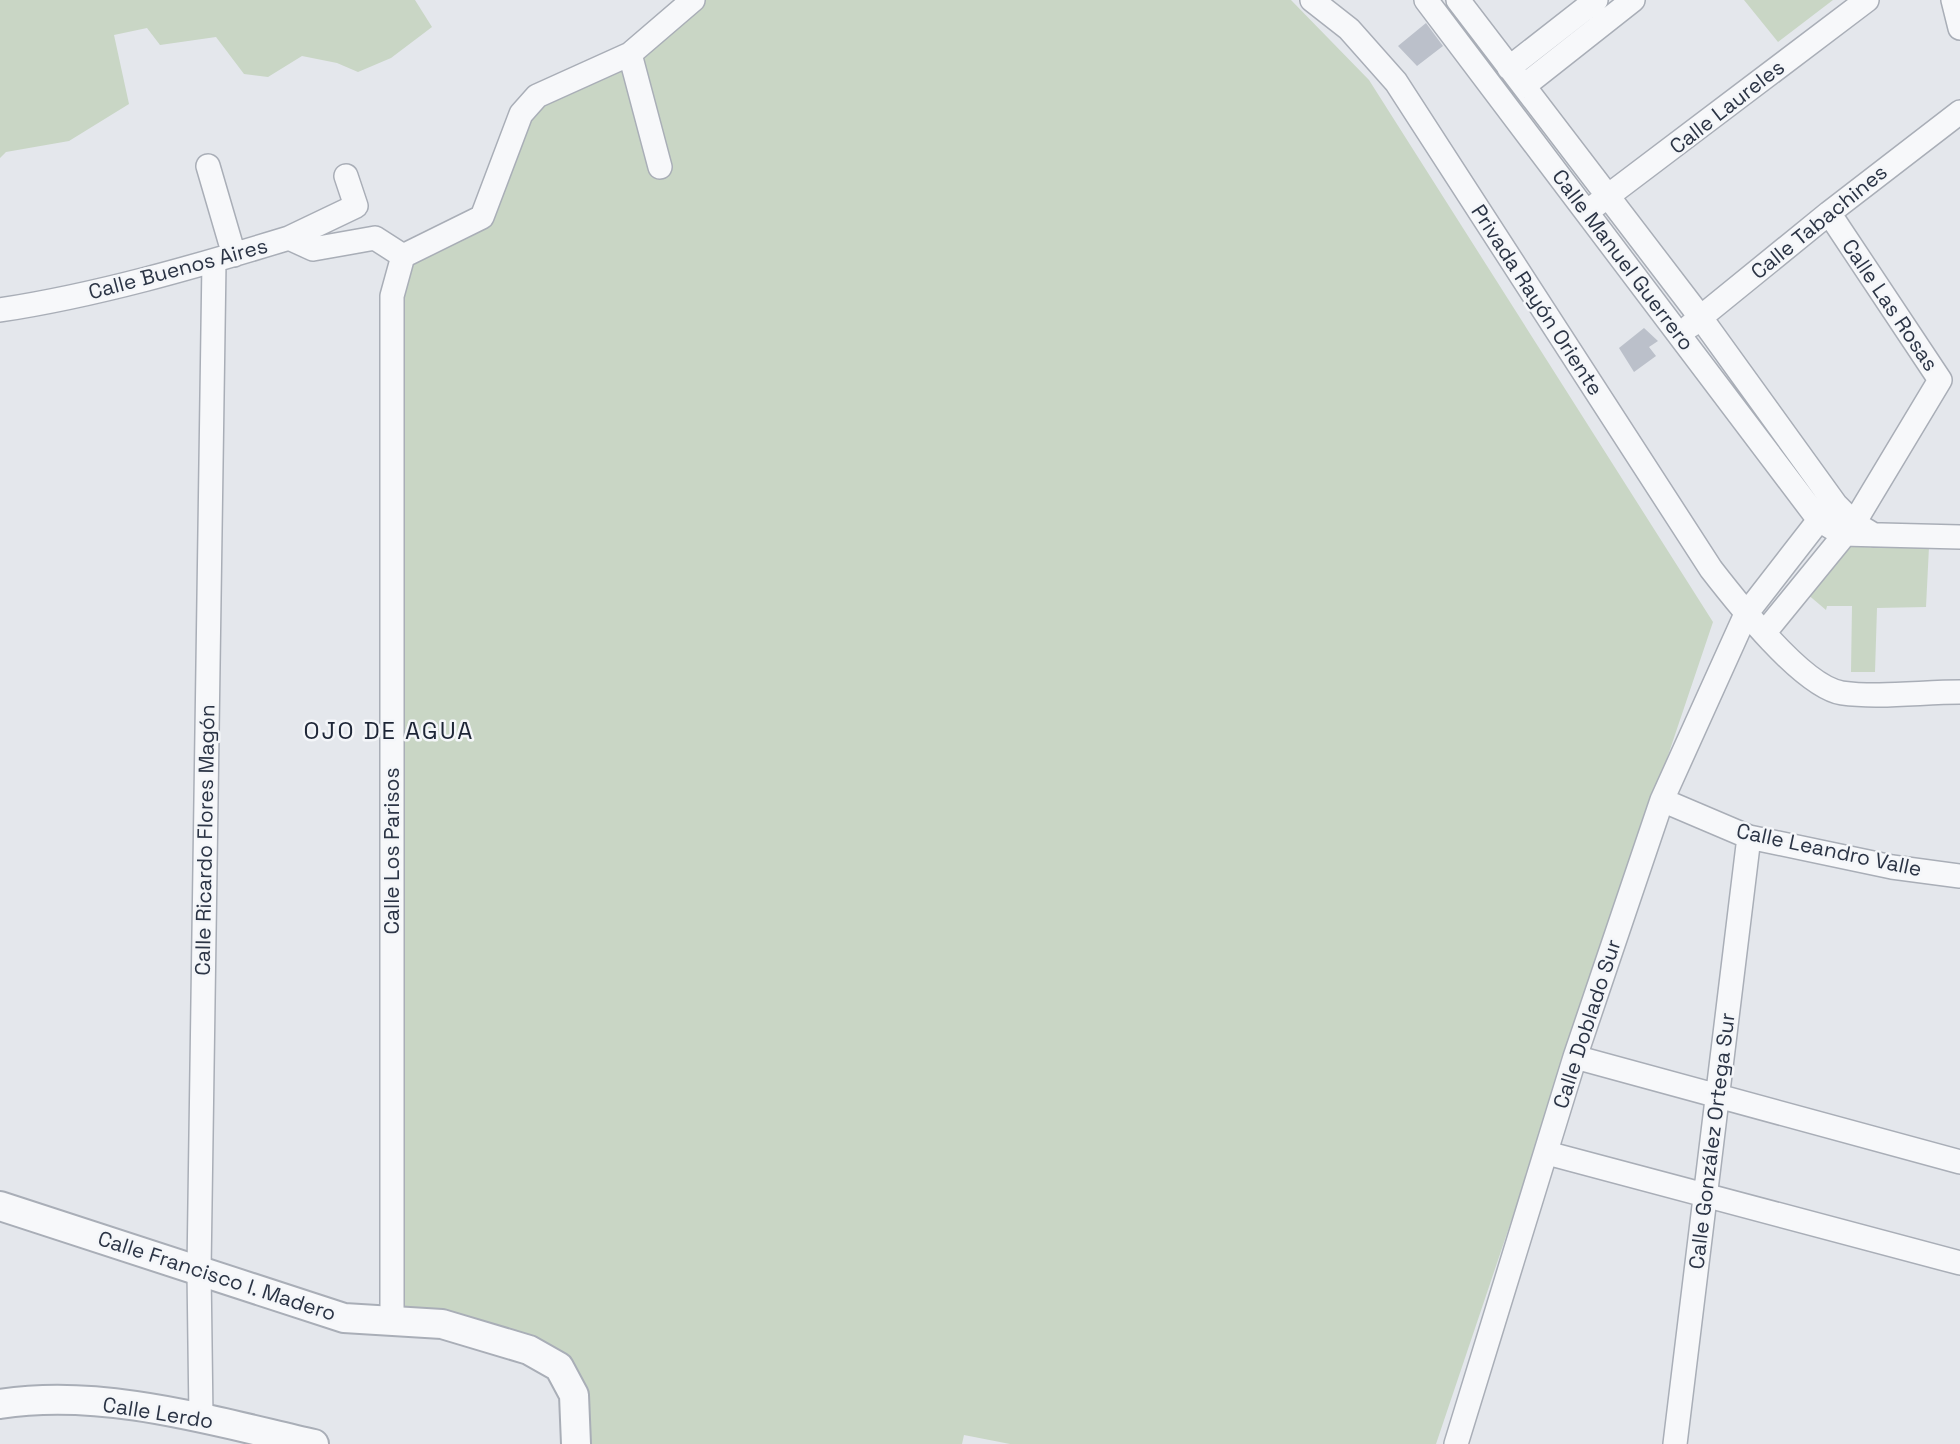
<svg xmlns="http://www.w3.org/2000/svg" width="1960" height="1444" font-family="'Space Grotesk',sans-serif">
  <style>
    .green { fill: #c9d6c5 }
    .building { fill: #bbc0ca }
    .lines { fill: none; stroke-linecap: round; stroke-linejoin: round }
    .minor-casing { stroke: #a9aeb7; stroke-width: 26 }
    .tertiary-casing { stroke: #a9aeb7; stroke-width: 32 }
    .minor { stroke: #f7f8fa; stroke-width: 23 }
    .tertiary { stroke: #f7f8fa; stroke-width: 28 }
    .labels { text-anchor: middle; stroke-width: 5; stroke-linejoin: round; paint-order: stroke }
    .street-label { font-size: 21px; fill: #2b3445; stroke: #f4f6f9 }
    .quarter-label { font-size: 24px; letter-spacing: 2px; fill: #1d2536; stroke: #f4f6f9 }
  </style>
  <rect width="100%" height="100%" fill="#e4e7ec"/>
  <path class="green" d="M0,0h415l17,27 -41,31 -33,14 -21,-9 -35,-7 -34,21 -24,-3 -28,-37 -56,8 -13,-17 -33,7 15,69 -60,37 -63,11 -6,6z
    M694,0h597l78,80 344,542 -277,822h-426l-46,-9 -2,9h-382l-15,-74 -171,-48 2,-1022 9,-35 79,-55 39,-96 102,-55z
    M1744,0h89l-55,42z
    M1846,544l83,3 -3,60 -49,1 -2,64h-24l1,-66h-25l-1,4 -20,-17z"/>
  <path class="building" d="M1426,23l17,23 -26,20 -19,-20z
    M1644,328l14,13 -9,6 7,9 -22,16 -15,-24z"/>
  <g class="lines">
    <g class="minor-casing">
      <path id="minor" d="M1312,0l37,29 47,53 315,487c24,31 92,118 131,124 36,5 81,-1 118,-1
        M1426,0l393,520 23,14 118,3
        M1458,0l243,318 135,187 18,18 20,12
        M1953,0l7,28
        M630,54l30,113
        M1509,68l87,-68
        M1524,86l109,-86
        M208,166l26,89
        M1596,205l271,-205
        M1829,213l111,167
        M289,238l67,-32 -10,-30
        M403,256l79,-39 39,-103 16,-18 93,-42 63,-54
        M0,310c98,-15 194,-43 289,-72l24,11 62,-11 28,18
        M1690,326l139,-113 131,-101
        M1765,632l89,-109 86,-143
        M1662,800l87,37 143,30 68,9
        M1575,1057l385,105
        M1547,1153l413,110
        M392,1320v-1024l11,-40
        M201,1418l-2,-148 15,-1008
        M1456,1444l119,-387 87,-257 84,-186 73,-94 17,-15
        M1675,1444l74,-607"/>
    </g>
    <g class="tertiary-casing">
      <path id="tertiary" d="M0,1206l344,112 98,6 87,26 30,17 15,28 2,49
        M0,1404c104,-16 213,17 314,40"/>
    </g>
    <use href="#minor" class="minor"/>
    <use href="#tertiary" class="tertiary"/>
  </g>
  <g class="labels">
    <g class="street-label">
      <text transform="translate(1727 107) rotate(-38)" y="7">Calle Laureles</text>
      <text transform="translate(1819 222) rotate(-39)" y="7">Calle Tabachines</text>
      <text transform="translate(1623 260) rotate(53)" y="7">Calle Manuel Guerrero</text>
      <text transform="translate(178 269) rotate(-15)" y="7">Calle Buenos Aires</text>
      <text transform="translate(1537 300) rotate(57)" y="7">Privada Rayón Oriente</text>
      <text transform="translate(1890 305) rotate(56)" y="7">Calle Las Rosas</text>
      <text transform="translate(205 840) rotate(-89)" y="7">Calle Ricardo Flores Magón</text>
      <text transform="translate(1829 850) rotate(12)" y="7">Calle Leandro Valle</text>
      <text transform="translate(392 851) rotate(-90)" y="7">Calle Los Parisos</text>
      <text transform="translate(1587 1024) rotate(-72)" y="7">Calle Doblado Sur</text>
      <text transform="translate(1712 1141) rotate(-83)" y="7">Calle González Ortega Sur</text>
      <text transform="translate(217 1276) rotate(18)" y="7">Calle Francisco I. Madero</text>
      <text transform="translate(158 1413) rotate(9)" y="7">Calle Lerdo</text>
    </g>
    <g class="quarter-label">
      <text x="389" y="739">OJO DE AGUA</text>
    </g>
  </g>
</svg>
